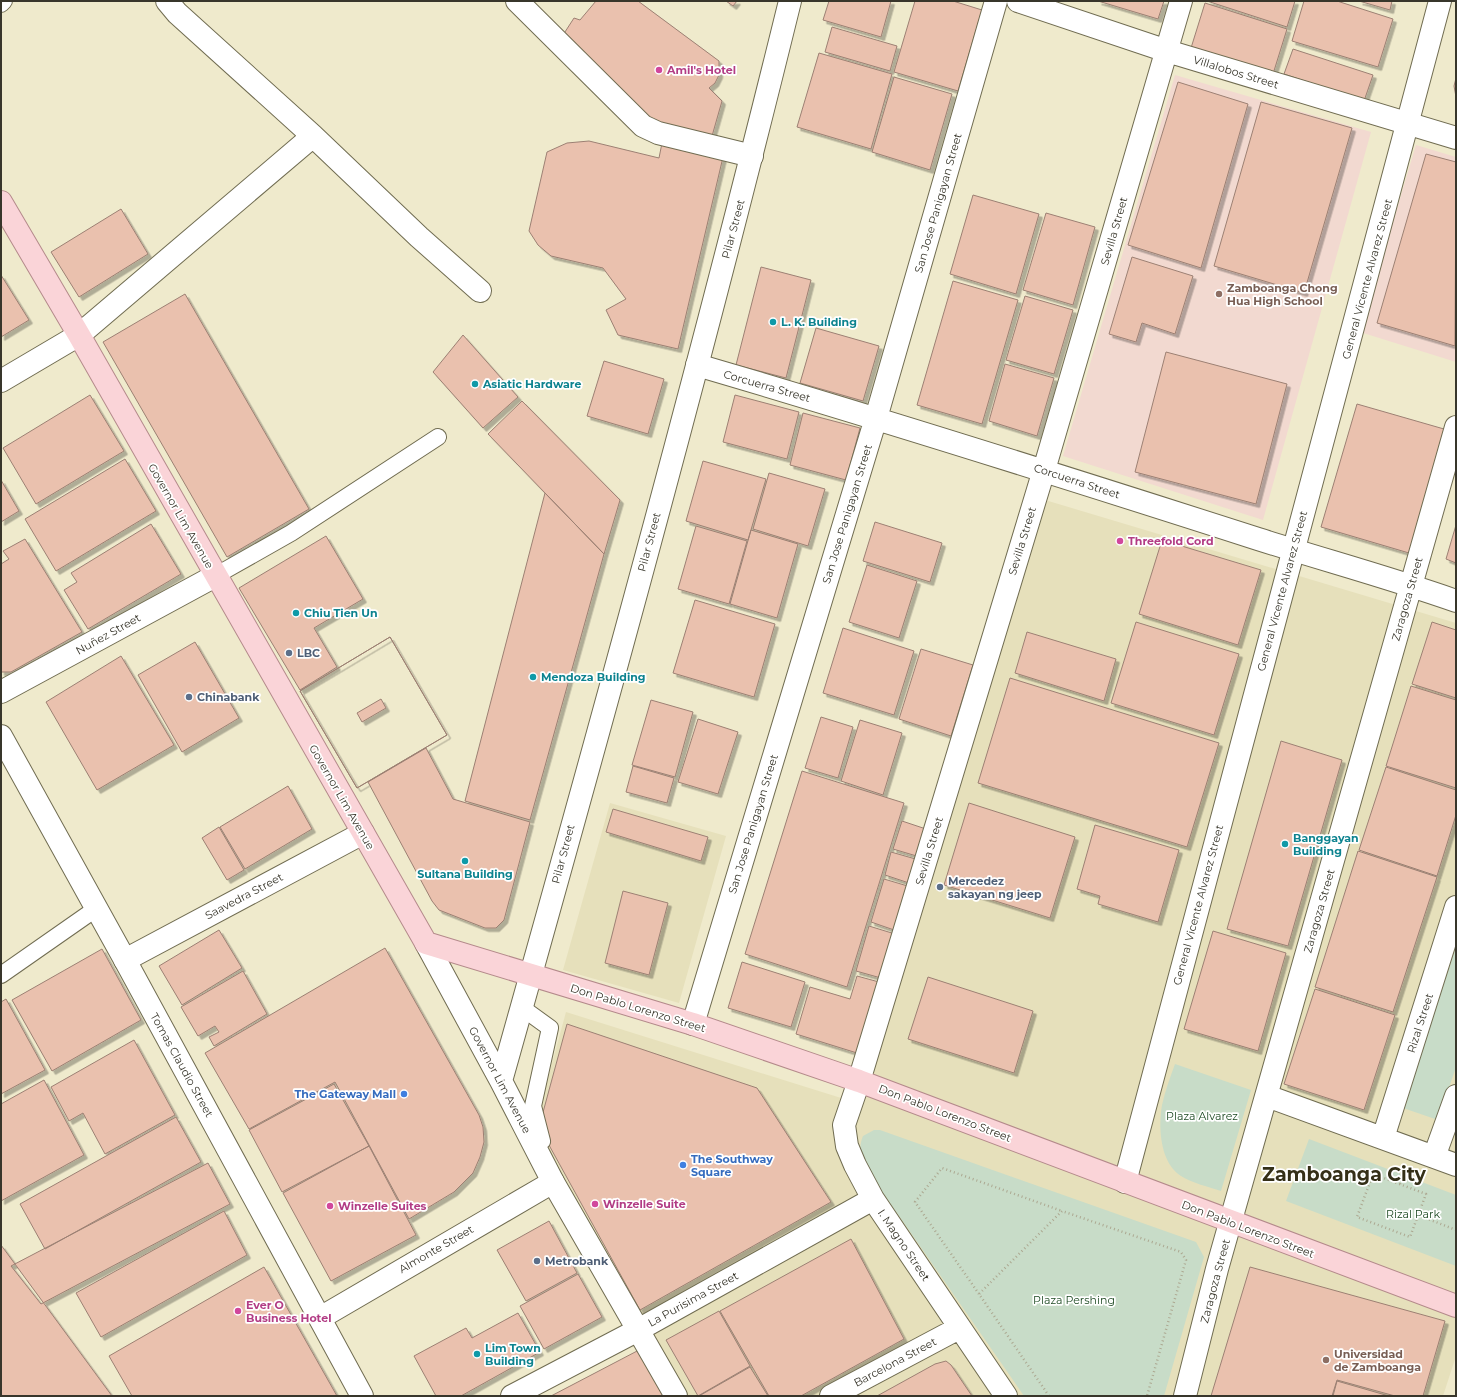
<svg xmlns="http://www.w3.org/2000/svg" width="1457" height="1397" font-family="Montserrat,sans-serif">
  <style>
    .built { fill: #e6e0bb }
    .education { fill: #f2d9d0 }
    .green { fill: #c8dcc8 }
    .building { fill: #eac1ae; stroke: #9c8073; fill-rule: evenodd; filter: url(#shadow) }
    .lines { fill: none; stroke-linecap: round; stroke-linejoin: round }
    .lane-casing { stroke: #706c51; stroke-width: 18 }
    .street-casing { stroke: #706c51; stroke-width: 24 }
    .secondary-casing { stroke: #706c51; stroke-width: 24 }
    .primary-casing { stroke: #b48a8b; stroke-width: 24 }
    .path { stroke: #aca891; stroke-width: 2.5; stroke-dasharray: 1 3; stroke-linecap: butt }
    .lane { stroke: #fff; stroke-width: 16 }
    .street { stroke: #fff; stroke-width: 22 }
    .secondary { stroke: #fff; stroke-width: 22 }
    .primary { stroke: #fad4d8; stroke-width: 22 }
    .hotel-dot { fill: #d1479c; stroke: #fff; stroke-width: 1.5 }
    .education-dot { fill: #8d6e63; stroke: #fff; stroke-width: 1.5 }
    .culture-dot { fill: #0f9aa8; stroke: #fff; stroke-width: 1.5 }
    .service-dot { fill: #5c6f8a; stroke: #fff; stroke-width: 1.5 }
    .shop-dot { fill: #3f7fe0; stroke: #fff; stroke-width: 1.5 }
    .labels { text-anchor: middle; stroke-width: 3.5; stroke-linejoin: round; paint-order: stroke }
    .hotel-label { font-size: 11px; font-weight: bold; fill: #b23c85; stroke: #fff; text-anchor: start }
    .street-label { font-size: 11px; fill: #38362b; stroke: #fff }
    .education-label { font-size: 11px; font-weight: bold; fill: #785e54; stroke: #fff; text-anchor: start }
    .culture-label { font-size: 11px; font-weight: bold; fill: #0d838f; stroke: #fff; text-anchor: start }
    .service-label { font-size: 11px; font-weight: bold; fill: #4e5e75; stroke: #fff; text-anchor: start }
    .shop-label { font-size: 11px; font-weight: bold; fill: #366cbe; stroke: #fff; text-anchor: end }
    .park-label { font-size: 11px; fill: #1b4820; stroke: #fff }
    .town-label { font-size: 19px; font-weight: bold; fill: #342f17; stroke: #fff }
  </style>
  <defs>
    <filter id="shadow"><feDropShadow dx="3.5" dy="3.5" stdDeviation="0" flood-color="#0004"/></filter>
  </defs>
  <rect width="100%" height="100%" fill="#efeacc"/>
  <path class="built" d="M1045,500l411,123v733l-13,40h-760l-150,-263 33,-121 288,90z
    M610,803l116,33 -47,167 -116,-33z"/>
  <path class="education" d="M1175,75l196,57 -108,388 -200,-64z
    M1416,145l40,12v205l-96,-30z"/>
  <path class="green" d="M1456,947v120l-18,53 -35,-12z
    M1175,1064l76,26 -30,101c-12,-4 -29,-8 -40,-15 -21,-13 -23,-49 -19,-71 3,-14 8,-27 13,-41z
    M874,1130h6l316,112 8,15 -40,139h-140l-159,-229c-4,-12 -7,-19 -2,-31z
    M1309,1139l147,56v71l-170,-65z"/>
  <path class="building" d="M596,1h42l81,60v14l-4,8 -6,5 13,13 -10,35 -58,-11 -91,-90 11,-17 6,2z
    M726,1h11l-4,5z
    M829,1h62l-10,36 -58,-17z
    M915,1h38l29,9 -24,81 -64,-19z
    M1098,1h66l-6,18z
    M1207,1h88l-8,26z
    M1304,1h33l56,18 -15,48 -86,-26z
    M1359,1h33l-2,9z
    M1205,3l82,26 -14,45 -82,-26z
    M832,27l65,19 -7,25 -65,-19z
    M1293,49l80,26 -9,26 -80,-27z
    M819,53l73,21 -21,75 -74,-22z
    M894,77l58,17 -22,76 -58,-18z
    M1456,78v19l-2,-11z
    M1178,82l70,22 -47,164 -73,-23z
    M1261,102l91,26 -48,165 -90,-27z
    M589,141l70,17 3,-15 61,14 -45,192 -60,-14 -12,-25 20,-11 -23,-31 -52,-12 -13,-11 -9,-14 18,-79 20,-9z
    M1426,154l30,8 -1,184 -78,-23z
    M973,195l66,19 -23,80 -66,-20z
    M121,209l27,45 -69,43 -28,-45z
    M1046,213l49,14 -22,78 -50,-15z
    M1132,257l61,19 -18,58 -33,-11 -6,19 -27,-8z
    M761,267l50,13 -25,98 -50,-13z
    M1,275l28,45 -28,17z
    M953,281l65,19 -36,124 -65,-19z
    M185,294l124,215 -82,48 -124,-215z
    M1025,296l48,14 -19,64 -48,-14z
    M816,328l63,18 -16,55 -63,-18z
    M463,335l55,62 -35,31 -50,-56z
    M1166,352l121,32 -31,120 -121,-32z
    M604,361l60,18 -16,55 -61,-18z
    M1005,364l49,14 -17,58 -48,-15z
    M90,395l34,56 -88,53 -33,-56z
    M735,395l64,17 -12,47 -64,-17z
    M522,401l98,99 -16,54 -116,-120z
    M1357,404l87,25 -35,124 -88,-26z
    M803,413l57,15 -14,52 -56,-15z
    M125,459l31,52 -100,60 -31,-52z
    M703,461l63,18 -18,61 -62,-19z
    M769,473l56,16 -17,57 -55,-17z
    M1,480l18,31 -18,11z
    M545,493l59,61 -74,266 -65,-19z
    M875,522l67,21 -12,39 -67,-21z
    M151,524l30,50 -93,55 -24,-39 13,-8 -6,-9z
    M1456,525v38l-10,-4z
    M696,526l51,15 -18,63 -51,-15z
    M751,530l47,14 -21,74 -47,-14z
    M326,536l37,63 -49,29 23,39 -37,23 -61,-102z
    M25,539l57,93 -71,40h-10v-108l8,-5 -6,-8z
    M1162,540l99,30 -23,75 -99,-31z
    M867,565l50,16 -18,57 -50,-16z
    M695,600l80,24 -21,73 -81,-24z
    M1136,622l103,32 -25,81 -103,-32z
    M1432,622l24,8v68l-44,-14z
    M843,628l71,23 -20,64 -71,-22z
    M1027,632l89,27 -12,42 -89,-28z
    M390,637l57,98 -90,53 -57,-97zM381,699l5,9 -24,14 -5,-9z
    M390,637l57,98 -90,53 -57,-97z
    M195,642l44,76 -57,34 -44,-77z
    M921,649l52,16 -22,71 -52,-17z
    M121,656l53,89 -77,45 -51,-88z
    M1010,678l209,65 -32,104 -209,-64z
    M1411,686l45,14v88l-70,-22z
    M651,700l42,12 -18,65 -43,-12z
    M821,717l32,10 -15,51 -33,-10z
    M698,719l40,13 -20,62 -40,-12z
    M860,720l42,13 -19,62 -42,-14z
    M1281,741l61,19 -54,186 -61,-17z
    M426,748l27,51 77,23 -26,98 -8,8h-11l-46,-18 -7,-9 -64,-119z
    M633,766l41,12 -7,25 -41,-11z
    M1386,767l70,23v25l-19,61 -78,-26z
    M802,771l102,32 -57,184 -102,-33z
    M288,786l24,43 -67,40 -25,-42z
    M969,803l106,34 -25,81 -106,-33z
    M613,809l95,28 -7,24 -95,-29z
    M902,821l27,9 -9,27 -27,-8z
    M1095,825l84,25 -21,72 -60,-18 2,-8 -23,-7z
    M219,827l25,43 -17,10 -25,-42z
    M1358,851l79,26 -44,135 -78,-25z
    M891,852l28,8 -7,24 -27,-9z
    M884,879l27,8 -14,44 -26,-9z
    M623,891l45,12 -19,72 -44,-12z
    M869,926l26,8 -14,44 -25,-7z
    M219,930l23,38 -60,37 -23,-39z
    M1213,931l73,22 -28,98 -74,-22z
    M385,948l94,167 4,12 1,15 -4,15 -7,16 -19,19 -45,27 -74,-137 -86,47 -44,-76z
    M102,949l39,71 -89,51 -40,-71z
    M742,962l63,20 -14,45 -63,-19z
    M243,971l24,43 -53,32 -5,-9 10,-5 -4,-6 -17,10 -17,-29z
    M857,976l22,6 -22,71 -61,-19 14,-47 40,12z
    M928,977l105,34 -19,62 -106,-34z
    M1315,989l80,26 -31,95 -80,-26z
    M6,999l39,71 -44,24v-92z
    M567,1024l190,64 74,114 -191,108 -101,-183z
    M134,1040l41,75 -70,39 -22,-41 -14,8 -18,-34z
    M44,1080l40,75 -83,46v-97z
    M334,1084l35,62 -87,46 -33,-62z
    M176,1117l25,45 -156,87 -25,-45z
    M369,1146l47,89 -85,46 -48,-88z
    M208,1163l22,41 -189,100 -30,-38z
    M224,1211l23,44 -146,82 -25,-44z
    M549,1221l28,52 -51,28 -29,-51z
    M851,1239l53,100 -103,57h-32l-49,-85z
    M1,1245l111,151h-111z
    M264,1267l73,129h-205l-23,-40z
    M1250,1267l195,54 -22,75h-28l-58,-16 -5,16h-121z
    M578,1274l24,43 -58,32 -24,-43z
    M719,1311l31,55 -52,30 -32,-56z
    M518,1313l22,39 -79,44h-25l-22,-40 52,-28 6,10z
    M639,1350l24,46h-112z
    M946,1361l5,4 21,31h-95l58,-32z
    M750,1367l18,29h-69z
    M1337,1381l52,15h-56z"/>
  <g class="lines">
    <g class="lane-casing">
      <path id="lane" d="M1,4l3,-3
        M215,576l76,-43 147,-96
        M1,975l96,-67
        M521,1007l29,21 -17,78 9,35 -7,5"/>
    </g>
    <g class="street-casing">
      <path id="street" d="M167,1l10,12 136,123 106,101 61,54
        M517,1l126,125 15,7 94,23
        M1018,1l149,50 289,87
        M697,365c188,55 374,114 561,174 66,21 133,39 198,62
        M1,381l78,-46 234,-199
        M125,960l238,-127
        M693,1024l183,-606 120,-417
        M1267,1096l189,69
        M1383,1138l73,-231
        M1434,1157l22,-61
        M320,1318l233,-136
        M638,1330l235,-131
        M831,1396l128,-68
        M1006,1396l-133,-197 -18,-34 -8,-19 -3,-21 15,-44 185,-611 137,-469
        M1185,1396l32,-127 239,-842"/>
    </g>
    <g class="secondary-casing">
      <path id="secondary" d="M1,692l214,-116
        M1,736l124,224 237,436
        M426,943l75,138 52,101 123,214
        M501,1081c101,-359 200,-718 289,-1080
        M1125,1182l315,-1181
        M512,1396l126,-66"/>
    </g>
    <g class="primary-casing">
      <path id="primary" d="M1,202l78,133 347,608 267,81 166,57 597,225"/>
    </g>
    <path class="path" d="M1373,1174l53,20 -16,43 -53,-20z
      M1400,1184l4,-11
      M1418,1215l38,15
      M979,1294l-64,-92 27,-34 120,43
      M1049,1396l-70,-102 83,-83 119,41 5,8 -39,136"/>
    <use href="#lane" class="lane"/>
    <use href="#street" class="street"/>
    <use href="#secondary" class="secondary"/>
    <use href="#primary" class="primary"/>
  </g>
  <g class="hotel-dot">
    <circle cx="659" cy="70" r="4"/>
    <circle cx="1120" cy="541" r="4"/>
    <circle cx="595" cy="1204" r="4"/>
    <circle cx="330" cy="1206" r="4"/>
    <circle cx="238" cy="1311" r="4"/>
  </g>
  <g class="education-dot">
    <circle cx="1219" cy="294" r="4"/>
    <circle cx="1326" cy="1360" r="4"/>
  </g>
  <g class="culture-dot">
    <circle cx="773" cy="322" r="4"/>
    <circle cx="475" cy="384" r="4"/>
    <circle cx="296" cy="613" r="4"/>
    <circle cx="533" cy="677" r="4"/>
    <circle cx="1285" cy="844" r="4"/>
    <circle cx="465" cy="861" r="4"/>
    <circle cx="477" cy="1354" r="4"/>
  </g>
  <g class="service-dot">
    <circle cx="289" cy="653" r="4"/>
    <circle cx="189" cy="697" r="4"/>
    <circle cx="940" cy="887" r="4"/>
    <circle cx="537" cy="1261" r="4"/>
  </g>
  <g class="shop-dot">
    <circle cx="404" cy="1094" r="4"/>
    <circle cx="683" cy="1165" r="4"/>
  </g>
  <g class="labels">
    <g class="hotel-label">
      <text x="667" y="74">Amil's Hotel</text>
      <text x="1128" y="545">Threefold Cord</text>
      <text x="603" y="1208">Winzelle Suite</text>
      <text x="338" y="1210">Winzelle Suites</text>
      <text x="246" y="1309">Ever O<tspan x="246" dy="13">Business Hotel</tspan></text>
    </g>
    <g class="street-label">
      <text transform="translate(1236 72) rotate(17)" y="4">Villalobos Street</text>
      <text transform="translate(938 203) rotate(-74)" y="4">San Jose Panigayan Street</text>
      <text transform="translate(733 229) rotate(-75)" y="4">Pilar Street</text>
      <text transform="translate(1114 231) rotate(-74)" y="4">Sevilla Street</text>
      <text transform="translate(1367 279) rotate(-75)" y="4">General Vicente Alvarez Street</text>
      <text transform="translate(767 386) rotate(16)" y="4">Corcuerra Street</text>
      <text transform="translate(1077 481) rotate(18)" y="4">Corcuerra Street</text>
      <text transform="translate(847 514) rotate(-73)" y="4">San Jose Panigayan Street</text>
      <text transform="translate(181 516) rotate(60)" y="4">Governor Lim Avenue</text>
      <text transform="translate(1022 541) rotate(-73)" y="4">Sevilla Street</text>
      <text transform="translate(649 542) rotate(-75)" y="4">Pilar Street</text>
      <text transform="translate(1282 591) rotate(-75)" y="4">General Vicente Alvarez Street</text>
      <text transform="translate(1407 599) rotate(-74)" y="4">Zaragoza Street</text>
      <text transform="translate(108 634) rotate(-29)" y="4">Nuñez Street</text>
      <text transform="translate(342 797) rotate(60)" y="4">Governor Lim Avenue</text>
      <text transform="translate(753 824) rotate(-73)" y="4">San Jose Panigayan Street</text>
      <text transform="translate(929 851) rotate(-73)" y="4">Sevilla Street</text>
      <text transform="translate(563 854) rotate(-75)" y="4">Pilar Street</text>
      <text transform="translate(244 896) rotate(-28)" y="4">Saavedra Street</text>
      <text transform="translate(1198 905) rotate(-75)" y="4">General Vicente Alvarez Street</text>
      <text transform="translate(1319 911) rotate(-74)" y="4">Zaragoza Street</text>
      <text transform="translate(638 1008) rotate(17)" y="4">Don Pablo Lorenzo Street</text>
      <text transform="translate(1420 1023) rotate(-72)" y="4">Rizal Street</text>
      <text transform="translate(182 1065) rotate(61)" y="4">Tomas Claudio Street</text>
      <text transform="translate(500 1080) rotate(62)" y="4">Governor Lim Avenue</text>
      <text transform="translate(945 1113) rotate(21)" y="4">Don Pablo Lorenzo Street</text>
      <text transform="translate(1248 1229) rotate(21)" y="4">Don Pablo Lorenzo Street</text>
      <text transform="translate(904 1245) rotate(56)" y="4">I. Magno Street</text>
      <text transform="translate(436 1249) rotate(-30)" y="4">Almonte Street</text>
      <text transform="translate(1215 1281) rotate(-75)" y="4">Zaragoza Street</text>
      <text transform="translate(693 1299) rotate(-29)" y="4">La Purisima Street</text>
      <text transform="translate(895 1362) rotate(-28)" y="4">Barcelona Street</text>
    </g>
    <g class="education-label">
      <text x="1227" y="292">Zamboanga Chong<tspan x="1227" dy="13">Hua High School</tspan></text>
      <text x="1334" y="1358">Universidad<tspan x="1334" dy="13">de Zamboanga</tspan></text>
    </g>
    <g class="culture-label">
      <text x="781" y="326">L. K. Building</text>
      <text x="483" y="388">Asiatic Hardware</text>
      <text x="304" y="617">Chiu Tien Un</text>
      <text x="541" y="681">Mendoza Building</text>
      <text x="1293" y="842">Banggayan<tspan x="1293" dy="13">Building</tspan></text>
      <text x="465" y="878" text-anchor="middle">Sultana Building</text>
      <text x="485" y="1352">Lim Town<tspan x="485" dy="13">Building</tspan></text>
    </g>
    <g class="service-label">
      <text x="297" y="657">LBC</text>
      <text x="197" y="701">Chinabank</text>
      <text x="948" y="885">Mercedez<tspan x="948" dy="13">sakayan ng jeep</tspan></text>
      <text x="545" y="1265">Metrobank</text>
    </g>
    <g class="shop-label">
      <text x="396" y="1098">The Gateway Mall</text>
      <text x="691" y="1163" text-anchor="start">The Southway<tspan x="691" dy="13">Square</tspan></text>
    </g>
    <g class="park-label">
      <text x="1202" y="1120">Plaza Alvarez</text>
      <text x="1413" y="1218">Rizal Park</text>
      <text x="1074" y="1304">Plaza Pershing</text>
    </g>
    <g class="town-label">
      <text x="1344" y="1181">Zamboanga City</text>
    </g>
  </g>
  <rect width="1457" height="1397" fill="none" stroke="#38362b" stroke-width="4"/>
</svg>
